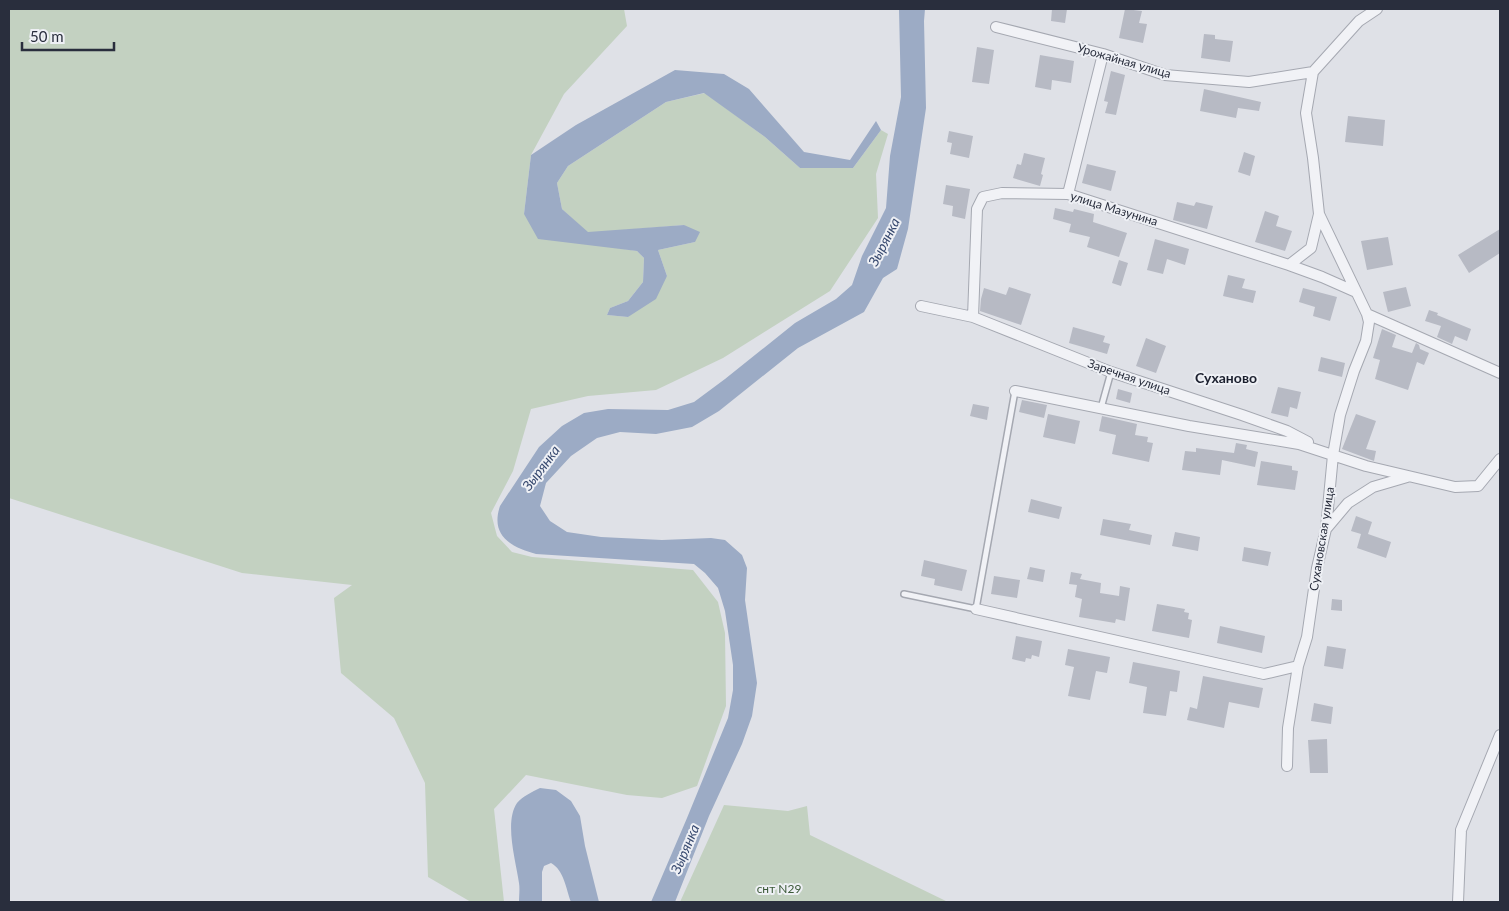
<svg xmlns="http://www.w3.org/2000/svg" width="1509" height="911" font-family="Lato,sans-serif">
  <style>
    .green { fill: #c3d1c1 }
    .water { fill: #9cabc5 }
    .building { fill: #b7bac4 }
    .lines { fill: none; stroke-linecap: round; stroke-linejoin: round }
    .lane-casing { stroke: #a5a8b1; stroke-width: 8 }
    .street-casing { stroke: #a5a8b1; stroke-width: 12 }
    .lane { stroke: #f1f2f6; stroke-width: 5 }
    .street { stroke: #f1f2f6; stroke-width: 10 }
    .labels { text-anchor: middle; stroke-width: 4; stroke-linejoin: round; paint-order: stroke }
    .street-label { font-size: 12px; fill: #292e3d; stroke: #eef0f5 }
    .park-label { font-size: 12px; fill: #3a5837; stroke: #eef0f5 }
    .water-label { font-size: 14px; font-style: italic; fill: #36486e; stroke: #eef0f5 }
    .neighbourhood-label { font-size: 14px; font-weight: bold; fill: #1b1f2e; stroke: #eef0f5 }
  </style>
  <rect width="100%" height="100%" fill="#dfe1e7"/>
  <path class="green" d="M9,9h615l3,17 -63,68 -33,61 -7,59 94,34 19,3 7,7 -1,24 -15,19 -18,7 -3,7 21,2 39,-41 -9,-26 37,-8 -11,-17 -96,8 -26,-24 -5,-26 11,-17 98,-64 39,-9 60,44 35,31h53l28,-38 7,4 -12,40 2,44 -48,73 -107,67 -67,32 -68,6 -57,13 -18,62 -22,42 6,23 15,16 20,5 161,13 25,32 7,31 1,73 -29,80 -35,12 -35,-3 -101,-20 -32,34 10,93h-33l-43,-25 -3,-94 -31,-65 -53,-45 -7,-75 18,-13 -110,-12 -233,-75z
    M724,805l64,6 19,-5 3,29 138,67h-268z"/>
  <path class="water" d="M899,9h26l-1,12 2,87 -18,121 -11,40 -14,9 -19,34 -66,36 -79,63 -27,16 -36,7 -36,-2 -23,6 -26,18 -25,27 -6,23 10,15 17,11 34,5 61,3 49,-2 14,2 17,15 5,13 -2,32 12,83 -5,33 -10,28 -33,72 -34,86h-24l36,-84 41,-100 5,-28v-25l-8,-54 -7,-23 -13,-15 -11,-9 -158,-10c-25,-7 -46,-18 -36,-48l39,-59 23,-21 22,-13 24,-4 60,1 26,-8 31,-23 70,-56 41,-24 16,-14 10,-29 24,-48 4,-52 11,-59z
    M675,70l49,4 25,15 55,63 46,8 26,-39 5,9 -28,38h-53l-35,-31 -61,-44 -38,9 -98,64 -11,17 5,26 26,23 96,-7 16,7 -5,10 -37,8 9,26 -11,23 -28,18 -21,-2 3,-7 18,-7 15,-19 1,-24 -7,-7 -99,-12 -14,-25 7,-59 45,-30z
    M540,788l16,2 15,11 9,15 5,30 14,56h-28c-5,-13 -7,-32 -20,-39l-7,3 -2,6v30h-23c0,-6 1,-13 0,-19 -3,-22 -15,-61 -2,-80 6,-7 15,-11 23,-15z"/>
  <path class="building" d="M1052,9h15l-2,14 -14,-2z
    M1125,9l17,2 -3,12 8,1 -4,19 -24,-5z
    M1204,34l11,1v4l18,2 -3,21 -29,-4z
    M977,47l17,3 -5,34 -17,-2z
    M1040,55l34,6 -3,22 -19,-3 -1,10 -16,-3z
    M1111,71l14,4 -9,40 -11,-2 3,-11 -4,-1z
    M1204,89l57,13 -2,9 -21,-3 -2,10 -36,-7z
    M1348,116l37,4 -2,26 -38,-4z
    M949,131l24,5 -4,22 -19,-4 2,-11 -5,-1z
    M1244,152l11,4 -5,20 -12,-4z
    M1024,153l21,5 -4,16 2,1 -3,11 -27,-8 4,-14 4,1z
    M1087,164l29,7 -5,20 -29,-8z
    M946,185l24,4 -5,30 -13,-3 1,-10 -10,-2z
    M1177,202l17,4 2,-4 17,4 -6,23 -34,-9z
    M1055,208l18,4 1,-3 20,5 -1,8 34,11 -8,24 -32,-10 3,-10 -21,-5 2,-8 -18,-5z
    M1265,211l14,5 -3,10 16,5 -7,20 -30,-9z
    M1500,229v24l-31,20 -11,-18z
    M1388,237l5,28 -26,5 -6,-29z
    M1155,239l34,10 -4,16 -18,-6 -4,15 -16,-4z
    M1119,260l9,3 -7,23 -9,-3z
    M1228,275l17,4 -3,9 14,3 -3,12 -30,-7z
    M1009,287l22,7 -10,31 -41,-14 1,-12 3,-11 22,7z
    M1406,287l5,19 -23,6 -5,-20z
    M1303,288l34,9 -7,24 -17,-5 2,-9 -16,-5z
    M1429,310l9,3 -1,2 34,14 -4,12 -12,-5 -3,8 -15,-7 4,-11 -16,-5z
    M1073,327l32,9 -2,6 7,2 -3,10 -38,-11z
    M1382,329l14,6 -4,12 20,6 4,-10 3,2 1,4 9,4 -5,12 -7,-3 -9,28 -33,-11 5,-19 -7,-2z
    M1146,338l20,8 -10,27 -20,-7z
    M1321,357l24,6 -3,14 -24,-6z
    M1278,387l23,5 -4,17 -7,-2 -2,10 -17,-4z
    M1118,389l14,4 -2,10 -14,-4z
    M1022,400l25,5 -3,13 -25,-6z
    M973,404l16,3 -2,13 -17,-4z
    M1048,414l32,7 -5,23 -32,-7z
    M1356,414l20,7 -10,28 10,2 -2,10 -32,-12z
    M1102,416l35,8 -2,11 13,2 -1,5 6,1 -4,19 -37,-8 4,-19 -17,-4z
    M1236,443l11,2 -1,4 12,3 -3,15 -33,-7 -2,15 -38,-5 3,-19 11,1v-4l38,5z
    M1261,461l31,5v4l6,1 -3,19 -38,-5z
    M1031,499l31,8 -3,12 -31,-7z
    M1356,516l16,6 -4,12 23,8 -5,16 -29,-10 4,-14 -10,-3z
    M1103,519l28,5 -2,6 23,5 -2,10 -50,-10z
    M1175,532l25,5 -2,14 -26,-5z
    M1244,547l27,5 -3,14 -26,-5z
    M924,560l43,10 -5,21 -28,-6 1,-6 -14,-3z
    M1030,567l15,3 -2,12 -16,-3z
    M1071,572l11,2 -2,5 21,4 -1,10 19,3 1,-10 10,2 -5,33 -9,-2 -1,4 -36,-6 3,-18 -7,-2 2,-12 -8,-1z
    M994,576l26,4 -3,18 -26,-4z
    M1332,599l10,1v11l-11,-1z
    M1157,604l28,5 -1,3 5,1 -1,6 4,1 -3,18 -37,-7z
    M1220,626l45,10 -3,17 -45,-10z
    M1016,636l26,5 -3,16 -7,-2 -1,4 -5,-1 -1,4 -13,-3z
    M1327,646l19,3 -3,20 -19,-3z
    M1068,649l42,8 -3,16 -11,-2 -6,29 -22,-4 6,-29 -9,-2z
    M1133,662l47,9 -3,21 -7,-1 -4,25 -23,-3 4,-26 -18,-4z
    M1203,676l60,12 -4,20 -30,-6 -5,26 -37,-8 3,-13 7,2z
    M1314,703l19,4 -2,17 -20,-3z
    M1327,739l1,34h-18l-2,-33z"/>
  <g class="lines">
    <g class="lane-casing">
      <path id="lane" d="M1101,408l10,-36
        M904,594l72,15 39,-218"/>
    </g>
    <g class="street-casing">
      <path id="street" d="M996,27l107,27 62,21 84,7 64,-10
        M1068,194l35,-140
        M1289,265l22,-17 8,-34
        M921,306l52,11 138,55 131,43 45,16 21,11
        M1367,314l133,59
        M973,317l4,-108 6,-12 19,-4 66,1 221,71 33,12 34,15
        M1015,391l174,35 110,18 67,22 89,21 23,-1 22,-27
        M1326,529l22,-26 25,-16 34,-10
        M976,609l288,65 34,-8
        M1287,766l1,-38 10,-62 9,-29 10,-69 9,-39 7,-74 7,-40 14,-44 12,-30 3,-19 -2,-8 -48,-100 -6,-56 -7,-45 7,-41 46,-51 18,-12
        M1458,902l3,-72 39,-95"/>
    </g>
    <use href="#lane" class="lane"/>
    <use href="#street" class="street"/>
  </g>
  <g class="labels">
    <g class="street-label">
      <text transform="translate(1124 61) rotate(16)" y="4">Урожайная улица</text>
      <text transform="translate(1114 209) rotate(17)" y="4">улица Мазунина</text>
      <text transform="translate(1129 377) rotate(19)" y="4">Заречная улица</text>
      <text transform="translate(1322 539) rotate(-81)" y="4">Сухановская улица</text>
    </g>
    <g class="park-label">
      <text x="779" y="893">снт N29</text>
    </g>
    <g class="water-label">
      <text transform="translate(884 242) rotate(-63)" y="5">Зырянка</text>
      <text transform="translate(541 468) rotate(-53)" y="5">Зырянка</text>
      <text transform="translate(685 849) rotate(-67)" y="5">Зырянка</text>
    </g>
    <g class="neighbourhood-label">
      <text x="1226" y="383">Суханово</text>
    </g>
  </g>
  <rect width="1509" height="911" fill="none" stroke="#292e3d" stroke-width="20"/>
  <path d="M22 42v8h92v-8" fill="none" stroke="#292e3d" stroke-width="2.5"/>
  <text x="30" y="42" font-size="15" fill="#292e3d" stroke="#eef0f5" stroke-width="4" paint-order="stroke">50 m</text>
</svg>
